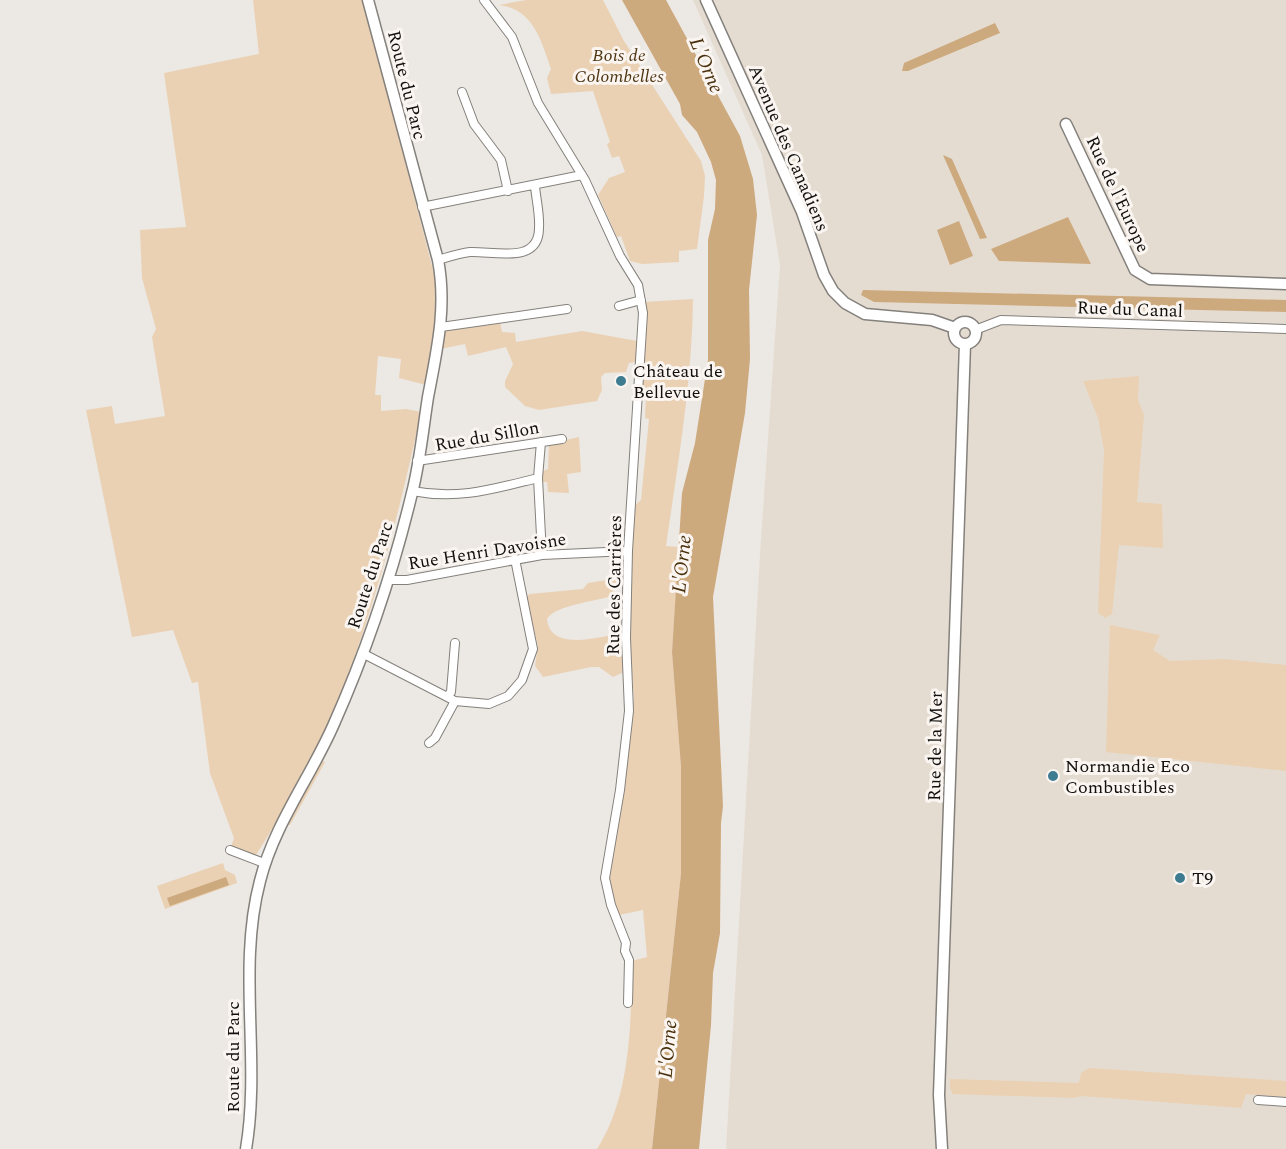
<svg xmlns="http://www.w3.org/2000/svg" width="1286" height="1149" font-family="Spectral,serif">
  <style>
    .built { fill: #e5dcd1 }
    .green { fill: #ead1b4 }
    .water { fill: #cda97e }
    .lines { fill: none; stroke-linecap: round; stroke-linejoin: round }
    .street-casing { stroke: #84807c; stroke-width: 10 }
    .secondary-casing { stroke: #84807c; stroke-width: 13 }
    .street { stroke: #fff; stroke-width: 8 }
    .secondary { stroke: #fff; stroke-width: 10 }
    .poi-dot { fill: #3d7b91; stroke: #faf5f0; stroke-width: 2 }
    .labels { text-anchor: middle; stroke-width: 6; stroke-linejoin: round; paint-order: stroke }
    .park-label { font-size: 18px; font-style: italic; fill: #4e3513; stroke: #faf5f0 }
    .street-label { font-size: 18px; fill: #11100e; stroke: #faf5f0 }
    .poi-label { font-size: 18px; fill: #11100e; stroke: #faf5f0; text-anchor: start }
    .water-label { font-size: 20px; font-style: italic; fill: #4a310e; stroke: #faf5f0 }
  </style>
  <rect width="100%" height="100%" fill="#ece8e3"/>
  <path class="built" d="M693,0h593v1149h-560l34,-595 20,-289 -18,-110z"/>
  <path class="green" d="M253,0h111l73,286v21l-11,78 -27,-7 2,-19 -23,-3 -3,39h6v16l25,-2 15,3c-26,122 -56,231 -106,346l10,4 -35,63 -14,-2 -20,32 -25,-8 3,-9 -24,-65 -12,-91 -6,1 -19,-53 -41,7 -46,-227 26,-4 3,18 50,-8 -13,-79 4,-8 -14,-51 -2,-48 46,-3 -22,-154 95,-19z
    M526,0h77l21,41 77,120 4,15 -1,20 -7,53 -18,2v11l-37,2 -12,-3 -9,-25 -4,1 -19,-42 11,-17 16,-6 -6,-16 -7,2 -5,-14 3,-2 -17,-51 -42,3 -4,-16 4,-9c-10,-29 -18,-60 -52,-64z
    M693,299c-1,83 -15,164 -27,247l13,1 -7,105 9,115v106l-29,276h-55c34,-53 34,-126 35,-188l15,-4 -4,-47 -24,5 -6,-15 -5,-29 13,-70 13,-103 -4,-53 1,-97 4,-43 6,-5 8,-81 -4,-1 1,-22 -6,-1 7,-75 -3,-18z
    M500,322l2,10 13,1 1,9 66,-11 55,10 -1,21 -7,1 -3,9 -21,1 -4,4 1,13 -5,11 -58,9 -14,-4 -20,-19v-6l8,-17 -7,-17 -38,9 -3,-12 -25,5 5,-17 5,-3z
    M1139,376l-1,24 6,15 -7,87 25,2 1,44 -44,-3 -7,69 -7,4 -7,-5 6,-163 -6,-32 -15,-37z
    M579,437l2,35 -14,2 2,19 -21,-1 -1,-10h-5l-1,-10 7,-3 1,-25z
    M619,578l5,2v6l-10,2 -2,8c-15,5 -57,9 -65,23 3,34 55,17 77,14l2,33 -2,6 -11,5 -14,-10h-8l-48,10 -8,-11 3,-20 -12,-49 4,-3 53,-5 5,-6z
    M1110,625l50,10 -7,15 17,11 54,-2 62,6v106l-180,-19z
    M223,863l2,7 10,5 2,8 -72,26 -8,-23z
    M1089,1068l197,13v16l-40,-3 -5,14 -160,-12 -7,2 -121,-4 -3,-5v-10l129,4 2,-10z"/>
  <path class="water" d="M622,0h44l74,136 13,43 4,36 -8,75 1,69 -5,54 -32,184 10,209 -2,17 -1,110 -7,40 -2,52 -12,124h-47l29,-276v-106l-9,-115 10,-159 13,-50 13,-83v-120l7,-31 1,-29 -5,-18 -14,-30 -15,-17 -2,-11z
    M995,23l5,10 -92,38h-6l2,-8z
    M943,155l9,4 35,79 -7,1z
    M1068,217l23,47 -92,-3 -8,-12z
    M959,221l14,35 -23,9 -13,-35z
    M863,290l423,10v12l-412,-10 -13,-7z
    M226,877l3,8 -59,21 -3,-8z"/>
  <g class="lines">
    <g class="street-casing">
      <path id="street" d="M484,0l28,37 26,66 47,77 35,76 18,29 5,28 -15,238 -2,87 3,73 -9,79 -15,88 6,27 15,38 -1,8 4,9 -1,43
        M462,92l12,32 27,36 7,31
        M422,207l160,-32
        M438,260c10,-3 22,-7 32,-8 24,-1 69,13 69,-24 1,-14 -3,-29 -4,-42
        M619,306l22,-6
        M441,327l126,-18
        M975,330l26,-10 285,9
        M417,461l145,-22
        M538,478l3,-36
        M412,491c47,9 81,-2 126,-13l4,77
        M388,580h19l135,-25 86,-4
        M362,653l93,48 34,3 19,-8 14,-16 11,-31 -18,-90
        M448,696l3,-4 4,-49
        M429,743l6,-5 20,-37
        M230,850l34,13
        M1258,1100l28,2"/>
    </g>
    <g class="secondary-casing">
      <path id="secondary" d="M706,0l96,212 22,63 9,16 12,12 20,11 67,6 23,8
        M1066,124l69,146 15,9 136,5
        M954 333a11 11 0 1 1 22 0a11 11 0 1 1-22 0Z
        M246,1149c15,-89 -9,-181 14,-268 14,-56 50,-103 73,-155 33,-74 60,-154 79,-233 8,-31 11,-64 16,-96 9,-47 19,-90 10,-137l-70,-260
        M942,1149l-3,-54 26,-751"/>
    </g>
    <use href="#street" class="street"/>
    <use href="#secondary" class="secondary"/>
  </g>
  <g class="poi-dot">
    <circle cx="621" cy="381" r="6"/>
    <circle cx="1053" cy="776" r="6"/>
    <circle cx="1180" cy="878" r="6"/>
  </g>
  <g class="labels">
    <g class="park-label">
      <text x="619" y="61">Bois de<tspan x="619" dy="21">Colombelles</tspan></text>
    </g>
    <g class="street-label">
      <text transform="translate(407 85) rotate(76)" y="6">Route du Parc</text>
      <text transform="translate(789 148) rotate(67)" y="6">Avenue des Canadiens</text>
      <text transform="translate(1118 194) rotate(65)" y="6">Rue de l'Europe</text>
      <text transform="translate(1130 309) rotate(2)" y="6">Rue du Canal</text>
      <text transform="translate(487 436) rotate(-10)" y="6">Rue du Sillon</text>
      <text transform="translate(487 551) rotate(-9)" y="6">Rue Henri Davoisne</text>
      <text transform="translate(370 575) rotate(-72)" y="6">Route du Parc</text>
      <text transform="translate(614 585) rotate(-89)" y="6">Rue des Carrières</text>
      <text transform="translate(935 746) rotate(-89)" y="6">Rue de la Mer</text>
      <text transform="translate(233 1057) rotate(-90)" y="6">Route du Parc</text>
    </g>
    <g class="poi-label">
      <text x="633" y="377">Château de<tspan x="633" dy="21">Bellevue</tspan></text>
      <text x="1065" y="772">Normandie Eco<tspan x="1065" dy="21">Combustibles</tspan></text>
      <text x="1192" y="884">T9</text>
    </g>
    <g class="water-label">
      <text transform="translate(707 65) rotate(67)" y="7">L'Orne</text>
      <text transform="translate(681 564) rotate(-84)" y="7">L'Orne</text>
      <text transform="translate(667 1049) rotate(-85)" y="7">L'Orne</text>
    </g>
  </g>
</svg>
